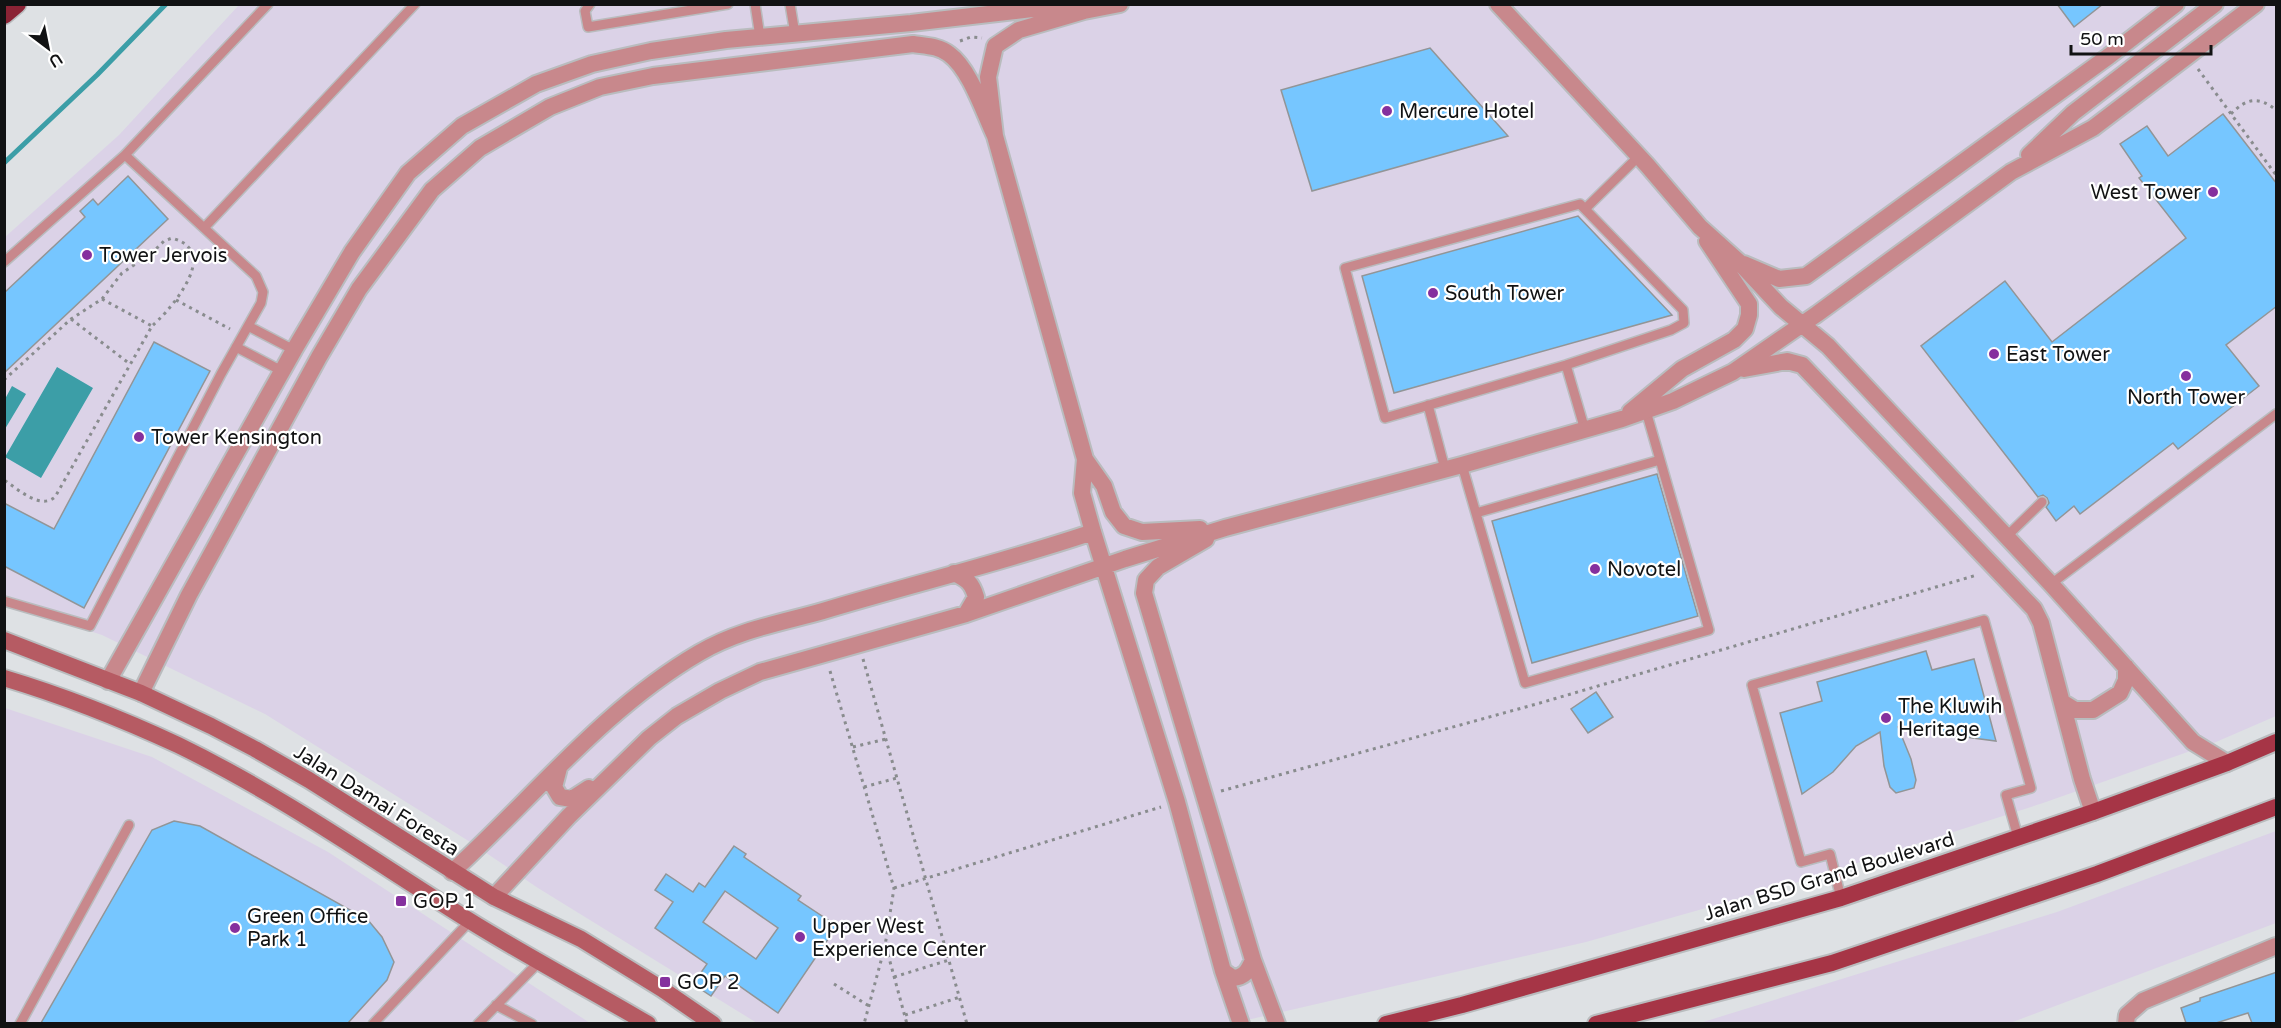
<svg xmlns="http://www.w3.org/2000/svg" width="2281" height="1028" font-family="'Varela Round',sans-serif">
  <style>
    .commercial { fill: #dbd2e7 }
    .water { fill: #3c9ea7 }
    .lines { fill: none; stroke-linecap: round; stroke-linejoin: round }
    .stream { stroke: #3c9ea7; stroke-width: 5 }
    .building { fill: #76c6ff; stroke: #929597; stroke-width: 1.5; fill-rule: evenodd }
    .service-casing { stroke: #b9bcbe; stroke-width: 12 }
    .minor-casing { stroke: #b9bcbe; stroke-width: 20 }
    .secondary-casing { stroke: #b9bcbe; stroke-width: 20 }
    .primary-casing { stroke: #b9bcbe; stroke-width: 20 }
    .motorway-casing { stroke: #b9bcbe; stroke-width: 21 }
    .path { stroke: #898c8e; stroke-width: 3; stroke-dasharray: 3 4.5; stroke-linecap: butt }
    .service { stroke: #c8888c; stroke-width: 9 }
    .minor { stroke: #c8888c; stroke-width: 16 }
    .secondary { stroke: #b65b63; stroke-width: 16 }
    .primary { stroke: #a63546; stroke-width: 16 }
    .motorway { stroke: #8b2335; stroke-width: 18 }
    .poi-dot { fill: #85309e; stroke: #fff; stroke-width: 2 }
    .labels { text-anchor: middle; stroke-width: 4.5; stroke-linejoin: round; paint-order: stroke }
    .poi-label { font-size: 20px; fill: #111213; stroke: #fff; text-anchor: start }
    .street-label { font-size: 20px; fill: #111213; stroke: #fff }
  </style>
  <rect width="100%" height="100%" fill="#dee1e4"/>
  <path class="commercial" d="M239,5h2037v711l-60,26 -173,61 -245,79 -212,60 -352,81h-477l-219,-135 -71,-48 -202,-126 -163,-79 -97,-32 -1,-365 115,-103z
    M5,708l147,49 176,95 262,171 -585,1z
    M2276,831v92l-266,100h-310l357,-111z"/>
  <path class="water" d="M57,367l36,21 -52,90 -36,-21z
    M12,386l14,8 -21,35v-30z"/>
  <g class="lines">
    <path class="stream" d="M4,163l93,-88 69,-71"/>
  </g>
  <path class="building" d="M2057,4h46l-29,23z
    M1430,48l78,88 -196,55 -31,-101z
    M2223,114l54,70v122l-51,39 33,41 -81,63 -5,-6 -93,71 -6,-8 -18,15 -10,-14 3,-4 -2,-5 -4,-3 -5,2 -117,-151 84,-65 47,61 134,-104 -47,-60 3,-2 -22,-32 27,-18 21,30z
    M128,176l40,43 -164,154v-80l81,-76 -5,-6 13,-12 5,6z
    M1578,216l94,99 -278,78 -32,-117z
    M154,342l56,29 -126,237 -80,-42v-63l50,26z
    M1657,474l41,142 -166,47 -40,-142z
    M1926,651l6,19 42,-11 22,82 -46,-6 -24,-8h-28l13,32 5,21 -2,8 -18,5 -6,-6 -6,-21 -4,-34 -24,14 -23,26 -31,22 -22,-81 42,-12 -5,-19z
    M1596,692l17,25 -25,16 -17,-24z
    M174,821l26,5 168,94 14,17 12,25 -7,18 -39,43h-307l111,-193z
    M734,846l12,8 -2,3 57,39 -3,4 39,26 -59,87 -53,-37 -14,20 -18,-12 14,-20 -52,-36 18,-26 -18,-12 11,-16 27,18 6,-9 6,4zM725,891l53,37 -22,31 -53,-37z
    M2277,972v51h-25l-4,-10 -32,10h-30l-5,-15 19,-7v-3z"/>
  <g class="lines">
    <g class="service-casing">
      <path id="service" d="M590,4l-5,7 3,16 140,-23
        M755,4l5,33
        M790,4l5,30
        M125,155l143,-151
        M1580,204l103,106 1,13 -13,7 -105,35 -181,53 -40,-150z
        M1585,209l54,-53
        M204,228l211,-224
        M4,262l121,-107 131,121 7,16 -2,11 -40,71 -131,252 -86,-25
        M248,326l46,24
        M236,347l46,24
        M1566,365l19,65
        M1428,405l17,64
        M1462,465l63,218 184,-53 -63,-219
        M1476,513l184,-53
        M2007,536l35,-34
        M2051,584l225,-170
        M1841,898l-11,-44 -29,8 -49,-177 232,-65 47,168 -25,7 12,42
        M496,1005l36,19
        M20,1024l109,-199
        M373,1024l97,-103
        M478,1024l60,-61"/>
    </g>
    <g class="minor-casing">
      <path id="minor" d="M1120,4l-36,7 -65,19 -24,16 -7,31 7,59 90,323 19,27 9,26 11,14 18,6 58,-3
        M1498,4l149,161 53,62 39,35 42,45 47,39 223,238 142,158 34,21
        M2029,155l44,-42 142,-109
        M1744,264l35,15 27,-3 303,-220 67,-52
        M1744,369l43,-8 15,4 232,244 7,14 41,156 11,33
        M1630,412l52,-43 52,-29 11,-11 4,-14v-11l-42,-63
        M1085,459l-3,34 11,39 84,270 46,169 18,53
        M1206,539l-48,28 -12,13 -2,13 109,367 24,64
        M954,573c13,6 18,10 22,24l-10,17
        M108,681l186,-331 58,-98 56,-79 54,-47 74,-42 56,-20 59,-13 75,-11 185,-17 121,-14 52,2
        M141,693l48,-98 130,-238 40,-68 73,-99 48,-42 70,-41 50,-20 53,-11 260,-32c13,2 26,2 36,10 21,15 35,59 46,82
        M2062,702l13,8h18l27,-17 6,-13v-13
        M559,768l-5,19 6,10 12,2 17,-11
        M452,872c81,-74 151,-163 247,-219 39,-23 81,-30 124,-42 90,-27 181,-49 270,-79
        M494,897l75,-81 80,-78 28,-22 43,-25 40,-19 206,-58 159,-55 100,-31 237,-63 160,-46 51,-18 33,-16 27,-13 84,-58 194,-142 82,-44 163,-124
        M1223,971l10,7c12,-1 15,-7 20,-18
        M2126,1024l1,-9 16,-14 133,-55"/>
    </g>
    <g class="secondary-casing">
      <path id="secondary" d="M4,640l137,53 70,33 44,23 54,31 185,117 87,42 81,50 51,35
        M4,678c60,18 118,41 174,67 103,50 196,116 292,176 58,36 119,68 178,103"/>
    </g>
    <g class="primary-casing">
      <path id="primary" d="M1386,1024l76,-19 379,-107 252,-86 134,-49 49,-21
        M1596,1024l236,-61 265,-89 179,-67"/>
    </g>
    <g class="motorway-casing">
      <path id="motorway" d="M4,15l13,-11"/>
    </g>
    <path class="path" d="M960,41l11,-4 11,1
      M2198,69l78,106
      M2231,114c15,-16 28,-18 45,-4
      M102,299l50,27
      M176,300l54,29
      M71,319l59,45
      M4,380l67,-61 31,-20 20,-26 30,-20 12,-12 8,-3c8,3 15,5 19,13 12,21 -24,62 -39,75l-97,171c-15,13 -37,-8 -51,-17
      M863,659l104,365
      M830,671l64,217 -9,58 -21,78
      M853,747l33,-8
      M864,787l33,-9
      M1221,791l319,-88 437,-128
      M894,888l267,-81
      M886,947l21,77
      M894,977l55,-17
      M834,984l35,22
      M905,1015l55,-18"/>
    <use href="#service" class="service"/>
    <use href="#minor" class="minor"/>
    <use href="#secondary" class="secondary"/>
    <use href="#primary" class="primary"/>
    <use href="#motorway" class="motorway"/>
  </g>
  <g class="poi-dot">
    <circle cx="1387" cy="111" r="6"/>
    <circle cx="2213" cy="192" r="6"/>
    <circle cx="87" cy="255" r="6"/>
    <circle cx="1433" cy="293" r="6"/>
    <circle cx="1994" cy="354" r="6"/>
    <circle cx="2186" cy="376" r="6"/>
    <circle cx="139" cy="437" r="6"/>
    <circle cx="1595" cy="569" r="6"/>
    <circle cx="1886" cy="718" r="6"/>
    <rect x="395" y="895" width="12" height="12" rx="3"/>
    <circle cx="235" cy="928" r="6"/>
    <circle cx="800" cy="937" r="6"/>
    <rect x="659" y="976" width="12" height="12" rx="3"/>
  </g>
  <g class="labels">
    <g class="poi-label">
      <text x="1399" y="118">Mercure Hotel</text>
      <text x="2201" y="199" text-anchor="end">West Tower</text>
      <text x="99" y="262">Tower Jervois</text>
      <text x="1445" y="300">South Tower</text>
      <text x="2006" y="361">East Tower</text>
      <text x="2186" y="404" text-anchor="middle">North Tower</text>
      <text x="151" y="444">Tower Kensington</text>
      <text x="1607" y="576">Novotel</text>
      <text x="1898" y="713">The Kluwih<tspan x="1898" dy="23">Heritage</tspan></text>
      <text x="413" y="908">GOP 1</text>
      <text x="247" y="923">Green Office<tspan x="247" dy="23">Park 1</tspan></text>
      <text x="812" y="933">Upper West<tspan x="812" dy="23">Experience Center</tspan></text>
      <text x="677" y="989">GOP 2</text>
    </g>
    <g class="street-label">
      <text transform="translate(377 800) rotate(32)" y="7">Jalan Damai Foresta</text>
      <text transform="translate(1829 876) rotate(-17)" y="7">Jalan BSD Grand Boulevard</text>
    </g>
  </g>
  <rect width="2281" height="1028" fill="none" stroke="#111213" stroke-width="12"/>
  <g transform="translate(48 48) rotate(148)" stroke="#ffffff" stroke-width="4.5" paint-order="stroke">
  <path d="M0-4.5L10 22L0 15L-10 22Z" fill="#111213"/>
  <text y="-9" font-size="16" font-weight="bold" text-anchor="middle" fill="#111213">U</text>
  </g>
  <path d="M2071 45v9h140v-9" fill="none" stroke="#111213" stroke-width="3"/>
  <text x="2080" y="45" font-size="18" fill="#111213" stroke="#ffffff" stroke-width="4.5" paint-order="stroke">50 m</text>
</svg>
